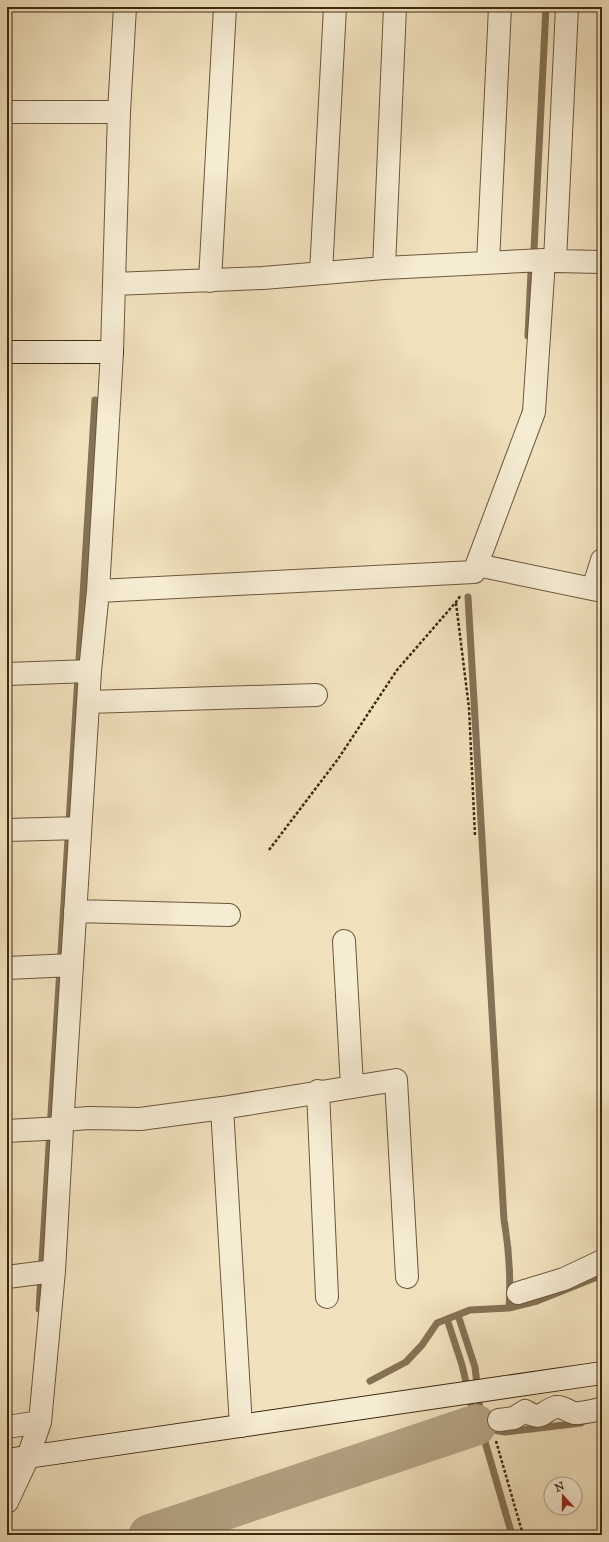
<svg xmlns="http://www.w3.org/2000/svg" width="609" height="1542" font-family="'IM FELL Great Primer',serif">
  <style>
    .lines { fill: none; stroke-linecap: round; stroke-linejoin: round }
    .stream { stroke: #857255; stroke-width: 7 }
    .river { stroke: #b4a383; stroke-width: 41 }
    .street-casing { stroke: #6c573c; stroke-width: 24 }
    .secondary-casing { stroke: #3f2911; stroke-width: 24 }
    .path { stroke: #3f2911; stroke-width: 2.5; stroke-dasharray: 3 2; stroke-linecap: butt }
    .street { stroke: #f6ecd4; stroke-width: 22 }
    .secondary { stroke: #f6ecd4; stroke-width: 22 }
  </style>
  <rect width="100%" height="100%" fill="#f1e2bd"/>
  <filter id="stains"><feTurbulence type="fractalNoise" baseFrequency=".005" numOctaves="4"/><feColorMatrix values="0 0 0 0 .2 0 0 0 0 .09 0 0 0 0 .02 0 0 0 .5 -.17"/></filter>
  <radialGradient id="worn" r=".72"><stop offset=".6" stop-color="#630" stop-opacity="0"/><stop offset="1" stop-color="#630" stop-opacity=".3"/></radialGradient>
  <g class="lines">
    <path class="stream" d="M534,249l12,-242
      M528,336l3,-64
      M468,597l36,623c5,29 7,58 5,88
      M39,1309l56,-909
      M447,1319l15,46 14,60 6,3 -7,-61 -17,-52
      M370,1381l36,-19 16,-17 15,-22 33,-13 39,-2 28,-7 65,-26
      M512,1535l-29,-100 -1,-7 23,4 76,-9"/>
    <path class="river" d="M149,1535l327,-110"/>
    <g class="street-casing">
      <path id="street" d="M7,112h112
        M555,261l12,-254
        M488,263l12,-256
        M384,268l11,-261
        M321,273l14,-266
        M210,281l15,-274
        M114,284l149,-6 121,-10 160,-8 11,1 47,1
        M477,565l125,26
        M593,589l9,-29
        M98,591l376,-19 60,-160 10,-152
        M7,674l83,-3
        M88,702l228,-7
        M7,830l73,-2
        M75,911l154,4
        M344,941l8,145
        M7,968l65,-3
        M318,1091l9,206
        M222,1108l19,318
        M62,1120l27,-2 51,1 82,-11 174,-28 11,197
        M7,1131l55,-3
        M7,1277l47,-6
        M518,1293l46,-14 38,-18
        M499,1420l15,-2 11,-7c19,11 16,0 31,-4 8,-1 12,5 18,6 7,1 21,-3 28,-4
        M7,1427l33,-5
        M7,1502l21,-45 12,-35 14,-151 8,-143 28,-457 8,-80 14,-239 7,-240 6,-105"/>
    </g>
    <g class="secondary-casing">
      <path id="secondary" d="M7,352h105
        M7,1460l595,-87"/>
    </g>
    <path class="path" d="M456,603l13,105 6,128
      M269,850l69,-91 59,-89 59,-68 5,-7
      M496,1441l27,94"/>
    <use href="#street" class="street"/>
    <use href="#secondary" class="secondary"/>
  </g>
  <rect width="609" height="1542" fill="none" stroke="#f1e2bd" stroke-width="24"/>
  <rect x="8" y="8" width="593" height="1526" fill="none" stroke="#3f2911" stroke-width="2"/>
  <rect x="12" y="12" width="585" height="1518" fill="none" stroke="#3f2911"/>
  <g transform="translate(563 1496) rotate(339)"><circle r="19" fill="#f6ecd4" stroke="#ad9e86"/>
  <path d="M0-3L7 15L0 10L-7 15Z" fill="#8f2418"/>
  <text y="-6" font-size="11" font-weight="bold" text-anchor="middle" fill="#3f2911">N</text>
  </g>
  <rect width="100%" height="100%" filter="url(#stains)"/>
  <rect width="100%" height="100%" fill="url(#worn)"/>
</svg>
